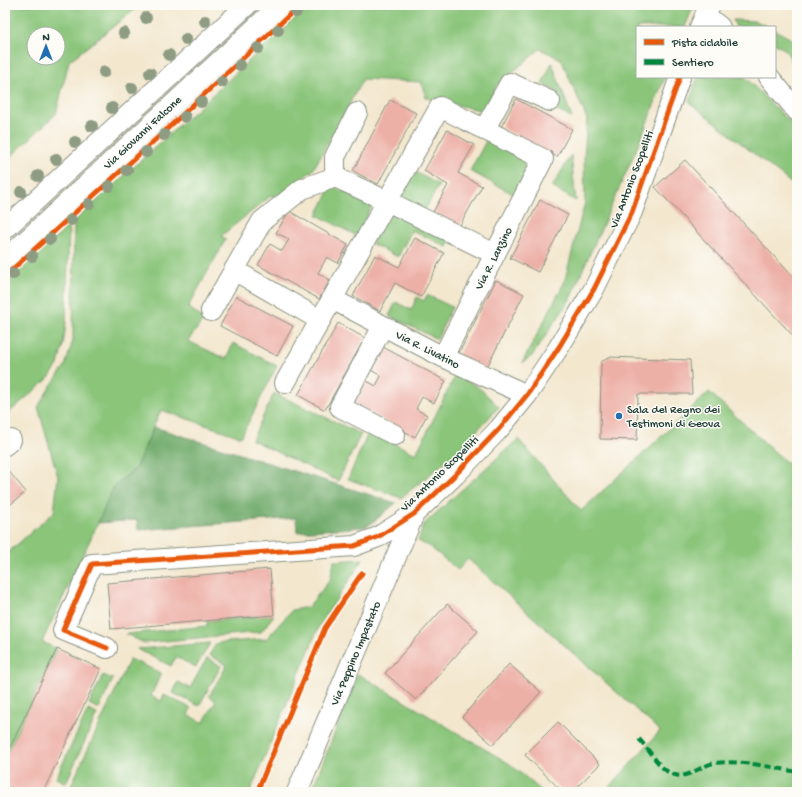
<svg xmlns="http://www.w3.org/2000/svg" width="802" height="797" font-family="'Gochi Hand',sans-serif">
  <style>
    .green { fill: #8ac57a; stroke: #548157; fill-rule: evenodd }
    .forest { fill: #6faa6a; stroke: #47744f }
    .building { fill: #edb0a7 }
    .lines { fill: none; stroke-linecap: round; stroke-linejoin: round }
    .minor-casing { stroke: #899281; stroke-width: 22 }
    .minor { stroke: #fff; stroke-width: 20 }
    .quiet { stroke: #00873e; stroke-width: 4; stroke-dasharray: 8 4; stroke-linecap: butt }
    .cycleway-casing { stroke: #fdfcf7; stroke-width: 8 }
    .cycleway { stroke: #e8590c; stroke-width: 5 }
    .tree { fill: #8d9c83 }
    .poi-dot { fill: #1f6fb2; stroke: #fdfcf7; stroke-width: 1.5 }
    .labels { text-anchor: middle; stroke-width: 3; stroke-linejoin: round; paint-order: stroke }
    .street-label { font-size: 12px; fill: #1f3d34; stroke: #fdfcf7 }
    .poi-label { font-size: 12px; fill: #1f3d34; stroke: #fdfcf7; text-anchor: start }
  </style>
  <rect width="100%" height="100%" fill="#fdfcf7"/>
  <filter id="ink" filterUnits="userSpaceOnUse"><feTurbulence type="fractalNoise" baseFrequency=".025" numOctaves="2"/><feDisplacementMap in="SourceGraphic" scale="8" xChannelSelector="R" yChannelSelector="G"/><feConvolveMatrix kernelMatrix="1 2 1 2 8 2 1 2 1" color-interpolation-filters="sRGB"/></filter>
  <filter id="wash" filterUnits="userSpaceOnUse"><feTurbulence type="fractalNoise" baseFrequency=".012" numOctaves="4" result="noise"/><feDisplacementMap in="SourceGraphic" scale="16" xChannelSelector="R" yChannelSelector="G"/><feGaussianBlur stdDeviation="0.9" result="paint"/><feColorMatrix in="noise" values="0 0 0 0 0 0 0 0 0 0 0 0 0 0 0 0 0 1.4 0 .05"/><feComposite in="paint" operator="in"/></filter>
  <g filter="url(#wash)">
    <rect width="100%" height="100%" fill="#f3e7ce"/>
    <path class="green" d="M5,5h136l-72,56 -13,53 -51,48zM34,34h24v24h-24z
      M308,5h386l-9,22h-48v50h28l-25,64 -71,160 -37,55 -10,7 42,-80 21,-81 -1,-45 3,-38 -26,-60 -21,-10 -44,37 -12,25 -58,-13 -5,-16 -58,-3 -50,91 -38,29 -3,-4 -51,41 5,3 -38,68 16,12 -16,22 38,18 7,-16 44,23 -36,71 -80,-27 -26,59 -21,17 -16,37 -56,119 15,7 -52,109v-203l49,-43 4,-35 -20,-70 12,-20 15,-21 8,-26 1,-119 131,-119z
      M733,20l22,1 14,6h-33z
      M775,30l22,12v31l-11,-23 -11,-6z
      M552,63l20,55 -20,-10 6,-16 -16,-8z
      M698,77h47l52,52v59l-108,-86z
      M487,139l45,23 -17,33 -45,-24z
      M571,155l5,46 -24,-14z
      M412,170l27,15 -14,25 -26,-14z
      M332,186l40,20 -15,30 -40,-21z
      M390,209l61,30 -4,8 -35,-17 -14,27 -26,-13z
      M69,226l-3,97 -3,22 -5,20 -9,13 -44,38v-132z
      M427,295l25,12 -15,32 -48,-23 7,-14 15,8 6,-13 7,4z
      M456,374l26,16 17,17 -42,45 -56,46 -53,-19 21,-48 47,23z
      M709,392l88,80v320h-192l55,-61 -192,-172 -10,11 -28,-23 -12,-6 6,-17 94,-85 63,72z
      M274,393l87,41 -23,47 -86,-41z
      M363,559l-44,67 -69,166h-182l62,-133 31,14 -10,23 10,5 3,-6 27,13 -3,7 15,8 13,-22 -7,-5 18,-31 -18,-10 8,-12 49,-4 26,-29 16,-3 22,-27 4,-19z
      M274,615l-13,17 -117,11 -18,-9 81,-8v-5z
      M210,643l-14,24 -20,-10 -5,9 -34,-17z
      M207,658l14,8 -22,40 -26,-13 5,-11 12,6z
      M358,674l152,90 33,28h-232z
      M103,675l10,4 -14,30 -10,-5z
      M88,710l9,4 -31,69 -10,-5z"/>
    <path class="forest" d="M154,427l242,76 -25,21 -6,3 -68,5 -1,-14 -158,12 -1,-10 -39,3 16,-37 21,-17z"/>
    <g id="blocks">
      <path class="building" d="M516,99l56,30 -15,28 -56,-30z
        M390,100l26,13 -38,71 -25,-13z
        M447,130l27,15 -16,28 24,13 -23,41 -26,-15 15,-27 -24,-14z
        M685,160l112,121v59l-142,-153z
        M540,200l28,15 -30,57 -28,-14z
        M289,211l59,34 -10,18 -11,-6 -9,16 12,7 -11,19 -61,-34 12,-21 12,7 7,-12 -13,-6z
        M415,238l29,15 -23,44 -26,-14 -15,28 -27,-15 22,-41 24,12z
        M496,280l28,14 -38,75 -28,-14z
        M236,296l57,30 -16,30 -57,-30z
        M338,323l27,15 -40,72 -27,-15z
        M383,347l63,34 -12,22 -12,-6 -6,12 11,6 -12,22 -63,-34 13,-23 11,6 5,-10 -10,-6z
        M609,357l81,3 2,34h-54l-1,46 -37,-1 1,-77z
        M5,467l21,25 -21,17z
        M270,569l4,46 -163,14 -4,-46z
        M447,604l31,27 -62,69 -31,-27z
        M57,649l44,20 -58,123h-38v-34z
        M509,664l32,28 -48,53 -31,-28z
        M558,722l42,42 -28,28h-9l-38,-37z"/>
    </g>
  </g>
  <g filter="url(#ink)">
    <use href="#blocks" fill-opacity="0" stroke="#899281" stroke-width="1"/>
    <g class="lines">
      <g class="minor-casing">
        <path id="minor" d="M705,15l15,12
          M700,27l10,-22
          M769,77l28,34
          M484,130l26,-47 40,18
          M335,177v-20l22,-44
          M5,229l242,-224
          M5,260l275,-255
          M234,270l86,50
          M332,299l111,58 84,38
          M211,311l51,-90 40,-32 33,-12 52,24 108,53
          M383,326l-43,81 55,28
          M285,383l155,-276 103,52 -100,198
          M5,445l6,-5
          M107,648l-44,-18 29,-66 262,-18 24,-9 36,-23 41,-39 44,-46 28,-34 32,-48 35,-58 38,-77 48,-135
          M297,792l117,-278"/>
      </g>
      <use href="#minor" class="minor"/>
      <path class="quiet" d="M639,739c10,10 23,34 36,36 13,4 26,-10 40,-12 27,-3 55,4 82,9"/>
      <g class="cycleway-casing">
        <path id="cycleway" d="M5,276l161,-146 134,-125
          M107,648l-44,-18 29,-66 262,-18 24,-9 36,-23 41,-39 44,-46 28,-34 32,-48 35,-58 38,-77 48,-135
          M257,792l68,-164 37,-55"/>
      </g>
      <use href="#cycleway" class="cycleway"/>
    </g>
    <g class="tree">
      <circle cx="296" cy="12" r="6"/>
      <circle cx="146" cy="18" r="6"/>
      <circle cx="205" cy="21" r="6"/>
      <circle cx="278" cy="30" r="6"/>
      <circle cx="124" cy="33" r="6"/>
      <circle cx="186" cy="39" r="6"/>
      <circle cx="258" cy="48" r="6"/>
      <circle cx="169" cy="55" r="6"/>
      <circle cx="240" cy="65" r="6"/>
      <circle cx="104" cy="72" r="6"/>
      <circle cx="150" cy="73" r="6"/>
      <circle cx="222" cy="82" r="6"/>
      <circle cx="132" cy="88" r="6"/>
      <circle cx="201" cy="102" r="6"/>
      <circle cx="112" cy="108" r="6"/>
      <circle cx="185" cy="117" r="6"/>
      <circle cx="92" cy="126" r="6"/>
      <circle cx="164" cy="135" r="6"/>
      <circle cx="75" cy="142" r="6"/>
      <circle cx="146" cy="152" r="6"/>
      <circle cx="56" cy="159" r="6"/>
      <circle cx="127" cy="170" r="6"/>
      <circle cx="38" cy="176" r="6"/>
      <circle cx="109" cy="186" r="6"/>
      <circle cx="21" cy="192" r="6"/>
      <circle cx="89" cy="204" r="6"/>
      <circle cx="71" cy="220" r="6"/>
      <circle cx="50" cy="239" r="6"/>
      <circle cx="32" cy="256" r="6"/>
      <circle cx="13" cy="274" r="6"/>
    </g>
  </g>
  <circle class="poi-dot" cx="619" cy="416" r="4"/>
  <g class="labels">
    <g class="street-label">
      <text transform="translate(142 132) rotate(-43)" y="4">Via Giovanni Falcone</text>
      <text transform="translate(631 179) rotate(-69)" y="4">Via Antonio Scopelliti</text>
      <text transform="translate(493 258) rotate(-63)" y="4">Via R. Lanzino</text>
      <text transform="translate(428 349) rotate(27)" y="4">Via R. Livatino</text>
      <text transform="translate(439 473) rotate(-44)" y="4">Via Antonio Scopelliti</text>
      <text transform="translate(355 653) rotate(-67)" y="4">Via Peppino Impastato</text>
    </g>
    <g class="poi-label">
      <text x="627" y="413">Sala del Regno dei<tspan x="627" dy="14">Testimoni di Geova</tspan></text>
    </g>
  </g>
  <rect width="802" height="797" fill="none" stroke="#fdfcf7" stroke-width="20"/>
  <rect x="636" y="26" width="140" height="52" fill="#fdfcf7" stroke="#a4b0a9"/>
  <rect x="644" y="39" width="20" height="6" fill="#e8590c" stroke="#a4b0a9"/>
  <text x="672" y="46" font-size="12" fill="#1f3d34">Pista ciclabile</text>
  <rect x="644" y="59" width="20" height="6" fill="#00873e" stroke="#a4b0a9"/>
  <text x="672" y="66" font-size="12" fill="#1f3d34">Sentiero</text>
  <g transform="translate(46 46)"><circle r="19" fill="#fdfcf7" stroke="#a4b0a9"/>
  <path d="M0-3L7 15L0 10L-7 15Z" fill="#1f6fb2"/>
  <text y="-6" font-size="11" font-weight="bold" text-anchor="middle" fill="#1f3d34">N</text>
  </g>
</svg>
